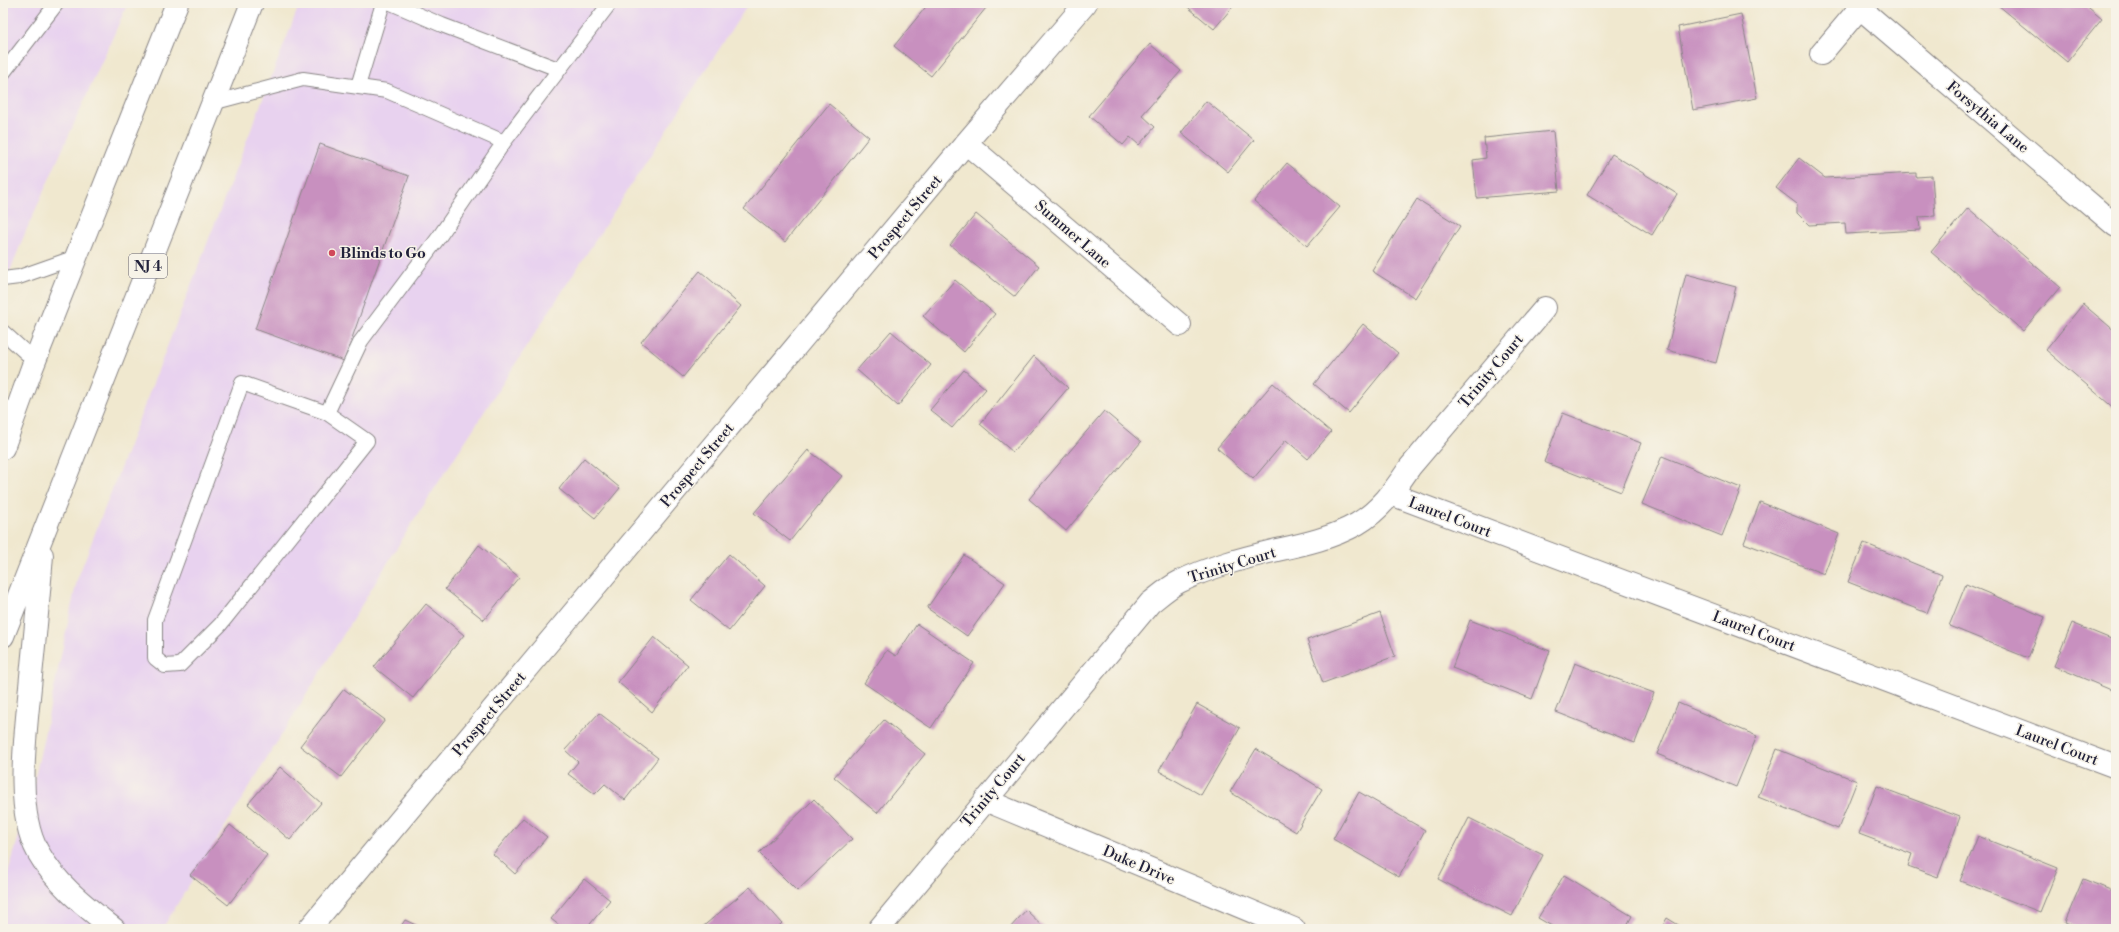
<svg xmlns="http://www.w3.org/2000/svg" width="2119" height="932" font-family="'Libre Bodoni',serif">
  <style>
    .built { fill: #e8d2ef }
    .building { fill: #c890bf }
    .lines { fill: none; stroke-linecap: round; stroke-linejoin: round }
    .lane-casing { stroke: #898585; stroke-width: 16 }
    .street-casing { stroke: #898585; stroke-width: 24 }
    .highway-casing { stroke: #898585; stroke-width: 24 }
    .lane { stroke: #fff; stroke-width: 14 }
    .street { stroke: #fff; stroke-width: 22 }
    .highway { stroke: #fff; stroke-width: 22 }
    .poi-dot { fill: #d1495b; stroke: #f7f3e8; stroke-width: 1.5 }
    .labels { text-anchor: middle; stroke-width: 3; stroke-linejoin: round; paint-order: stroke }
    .shield { fill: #f7f3e8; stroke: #62616f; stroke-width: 1 }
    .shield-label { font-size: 14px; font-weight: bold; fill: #22223b }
    .street-label { font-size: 15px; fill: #22223b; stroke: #f7f3e8 }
    .poi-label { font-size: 15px; font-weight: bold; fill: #22223b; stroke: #f7f3e8; text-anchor: start }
  </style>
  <rect width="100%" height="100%" fill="#f7f3e8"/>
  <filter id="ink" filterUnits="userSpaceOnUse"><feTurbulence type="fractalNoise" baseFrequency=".025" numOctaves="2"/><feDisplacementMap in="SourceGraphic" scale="8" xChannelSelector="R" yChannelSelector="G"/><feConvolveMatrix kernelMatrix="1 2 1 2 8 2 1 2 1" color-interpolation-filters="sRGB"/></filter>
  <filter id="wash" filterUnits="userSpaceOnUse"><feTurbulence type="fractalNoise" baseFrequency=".012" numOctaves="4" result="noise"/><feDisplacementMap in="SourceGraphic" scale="16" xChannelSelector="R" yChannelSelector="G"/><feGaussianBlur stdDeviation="0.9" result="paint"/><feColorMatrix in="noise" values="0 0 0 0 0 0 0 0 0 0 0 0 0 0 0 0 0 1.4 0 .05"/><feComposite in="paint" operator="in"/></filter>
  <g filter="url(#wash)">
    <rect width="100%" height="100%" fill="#f0e8cf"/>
    <path class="built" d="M3,3h125l-103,230 -22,56z
      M300,3h449l-340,525 -247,401h-159v-38l31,-108 43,-203z"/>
    <g id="blocks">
      <path class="building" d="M929,3h61l-59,73 -37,-30z
        M1183,3h53l-22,26z
        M1999,3h84l19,16 -35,43 -69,-57z
        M1741,14l16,84 -64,12 -15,-83z
        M1150,44l31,27 -39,44 13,12 -16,18 -9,-8 -7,8 -34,-29z
        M1206,101l48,39 -26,32 -47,-39z
        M829,104l40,33 -84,105 -41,-33z
        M1553,131l6,60 -82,7 -4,-38 13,-2 -2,-20z
        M320,144l89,32 -65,185 -89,-32z
        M1612,154l65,40 -25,41 -65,-40z
        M1799,158l26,20 91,-5v4l16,-1 3,40 -16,1 1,13 -74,4 -1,-11 -36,2 -12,-12v-9l-21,-16z
        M1287,163l53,44 -33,39 -53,-45z
        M1417,199l43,27 -45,72 -43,-27z
        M1968,208l92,79 -37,44 -92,-79z
        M976,214l63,52 -24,31 -65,-52z
        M700,271l41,35 -58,71 -42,-35z
        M1686,274l50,13 -20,76 -49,-13z
        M955,280l40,34 -31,38 -41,-36z
        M2083,304l33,28v78l-70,-60z
        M1363,324l35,29 -49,60 -35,-29z
        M891,331l40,34 -33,41 -41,-36z
        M1034,356l34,32 -55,64 -33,-28z
        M964,370l22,19 -34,39 -22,-18z
        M1273,383l58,49 -23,27 -22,-19 -33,39 -36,-31z
        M1104,411l37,31 -75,89 -37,-32z
        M1563,413l78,30 -20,49 -77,-30z
        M808,450l34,26 -52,65 -36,-28z
        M1662,456l79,32 -19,48 -80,-32z
        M584,458l36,30 -25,30 -36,-29z
        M1760,502l79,32 -15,40 -80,-31z
        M1864,543l78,32 -15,38 -79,-31z
        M479,545l40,32 -35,43 -39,-31z
        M729,554l36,32 -36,45 -38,-31z
        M964,555l41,28 -38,53 -40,-28z
        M1966,584l79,33 -17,41 -79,-32z
        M426,604l38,31 -51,63 -39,-31z
        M1380,613l15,43 -72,27 -16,-43z
        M1470,620l80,31 -18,48 -80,-31z
        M2072,623l44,18v51l-62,-26z
        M917,624l57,39 -43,65 -67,-45 23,-33 9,6z
        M654,637l34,28 -36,47 -34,-30z
        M1575,663l79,30 -19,50 -79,-31z
        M344,689l41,31 -44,57 -41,-31z
        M1678,703l79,33 -21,51 -79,-33z
        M1197,704l43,24 -39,67 -42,-24z
        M599,713l59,45 -33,42 -20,-16 -10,10 -27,-20 10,-12 -13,-12z
        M884,720l41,34 -48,59 -43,-36z
        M1256,749l66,40 -26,43 -66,-40z
        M1777,749l80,32 -19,48 -80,-32z
        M280,767l41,36 -31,37 -42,-36z
        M1877,786l83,31 -22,60 -30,-11 4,-12 -53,-20z
        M1359,792l66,38 -26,47 -66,-38z
        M814,799l38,40 -55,52 -38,-38z
        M523,818l24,19 -32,37 -22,-20z
        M1469,818l74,37 -31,61 -74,-37z
        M230,825l37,30 -39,50 -38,-30z
        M1978,836l80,32 -18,44 -80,-31z
        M1564,875l68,41 -7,13h-68l-19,-11z
        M584,879l26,21 -24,29h-22l-13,-10z
        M2083,879l30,12 3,-7v45h-34l-17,-7z
        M750,887l32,36 -6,6h-76z
        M1026,910l20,19h-37z
        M1667,918l18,11h-24z
        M405,920l15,7 -1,2h-20z"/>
    </g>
  </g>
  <g filter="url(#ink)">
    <use href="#blocks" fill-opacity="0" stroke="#898585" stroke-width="1"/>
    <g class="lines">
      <g class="lane-casing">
        <path id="lane" d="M391,3l51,22 116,44
          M3,73l54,-70
          M358,86l25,-83
          M212,103l91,-24 84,12 117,51
          M3,279l16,-2 57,-20
          M3,332l32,29
          M327,413l40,28 -147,184 -40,40 -15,1 -10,-8v-38l87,-237 85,30 34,-72 78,-104 65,-95 106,-139"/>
      </g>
      <g class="street-casing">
        <path id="street" d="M1860,8l256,218
          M1821,54l43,-51
          M966,143l214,182
          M1391,494l725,273
          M985,800l309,129
          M309,929l657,-786 120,-140
          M879,929l271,-326c9,-7 19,-16 29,-21 30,-15 65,-24 98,-32 28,-6 55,-12 80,-26 24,-14 38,-35 53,-57l135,-159"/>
      </g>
      <g class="highway-casing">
        <path id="highway" d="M3,448l29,-80 145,-365
          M42,555c-3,40 -7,81 -11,121 -4,49 -18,132 7,176 18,32 47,54 76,77
          M3,636l249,-633"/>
      </g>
      <use href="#lane" class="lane"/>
      <use href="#street" class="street"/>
      <use href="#highway" class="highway"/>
    </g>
  </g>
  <circle class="poi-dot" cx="332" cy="253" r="4"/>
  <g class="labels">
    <rect class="shield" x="129" y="254" width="38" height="24" rx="3"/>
    <g class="shield-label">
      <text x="148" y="271">NJ 4</text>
    </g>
    <g class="street-label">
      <text transform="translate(1988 117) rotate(40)" y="5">Forsythia Lane</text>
      <text transform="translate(905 217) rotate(-50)" y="5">Prospect Street</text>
      <text transform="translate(1073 234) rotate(41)" y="5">Summer Lane</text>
      <text transform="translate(1491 371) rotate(-50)" y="5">Trinity Court</text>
      <text transform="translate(697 465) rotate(-50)" y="5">Prospect Street</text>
      <text transform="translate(1450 517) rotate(21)" y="5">Laurel Court</text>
      <text transform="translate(1232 565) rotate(-17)" y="5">Trinity Court</text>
      <text transform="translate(1754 631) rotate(21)" y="5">Laurel Court</text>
      <text transform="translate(489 714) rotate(-50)" y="5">Prospect Street</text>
      <text transform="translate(2057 745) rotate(21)" y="5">Laurel Court</text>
      <text transform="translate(993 790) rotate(-50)" y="5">Trinity Court</text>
      <text transform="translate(1139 865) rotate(23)" y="5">Duke Drive</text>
    </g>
    <g class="poi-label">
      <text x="340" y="258">Blinds to Go</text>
    </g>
  </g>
  <rect width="2119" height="932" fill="none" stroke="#f7f3e8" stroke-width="16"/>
</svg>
